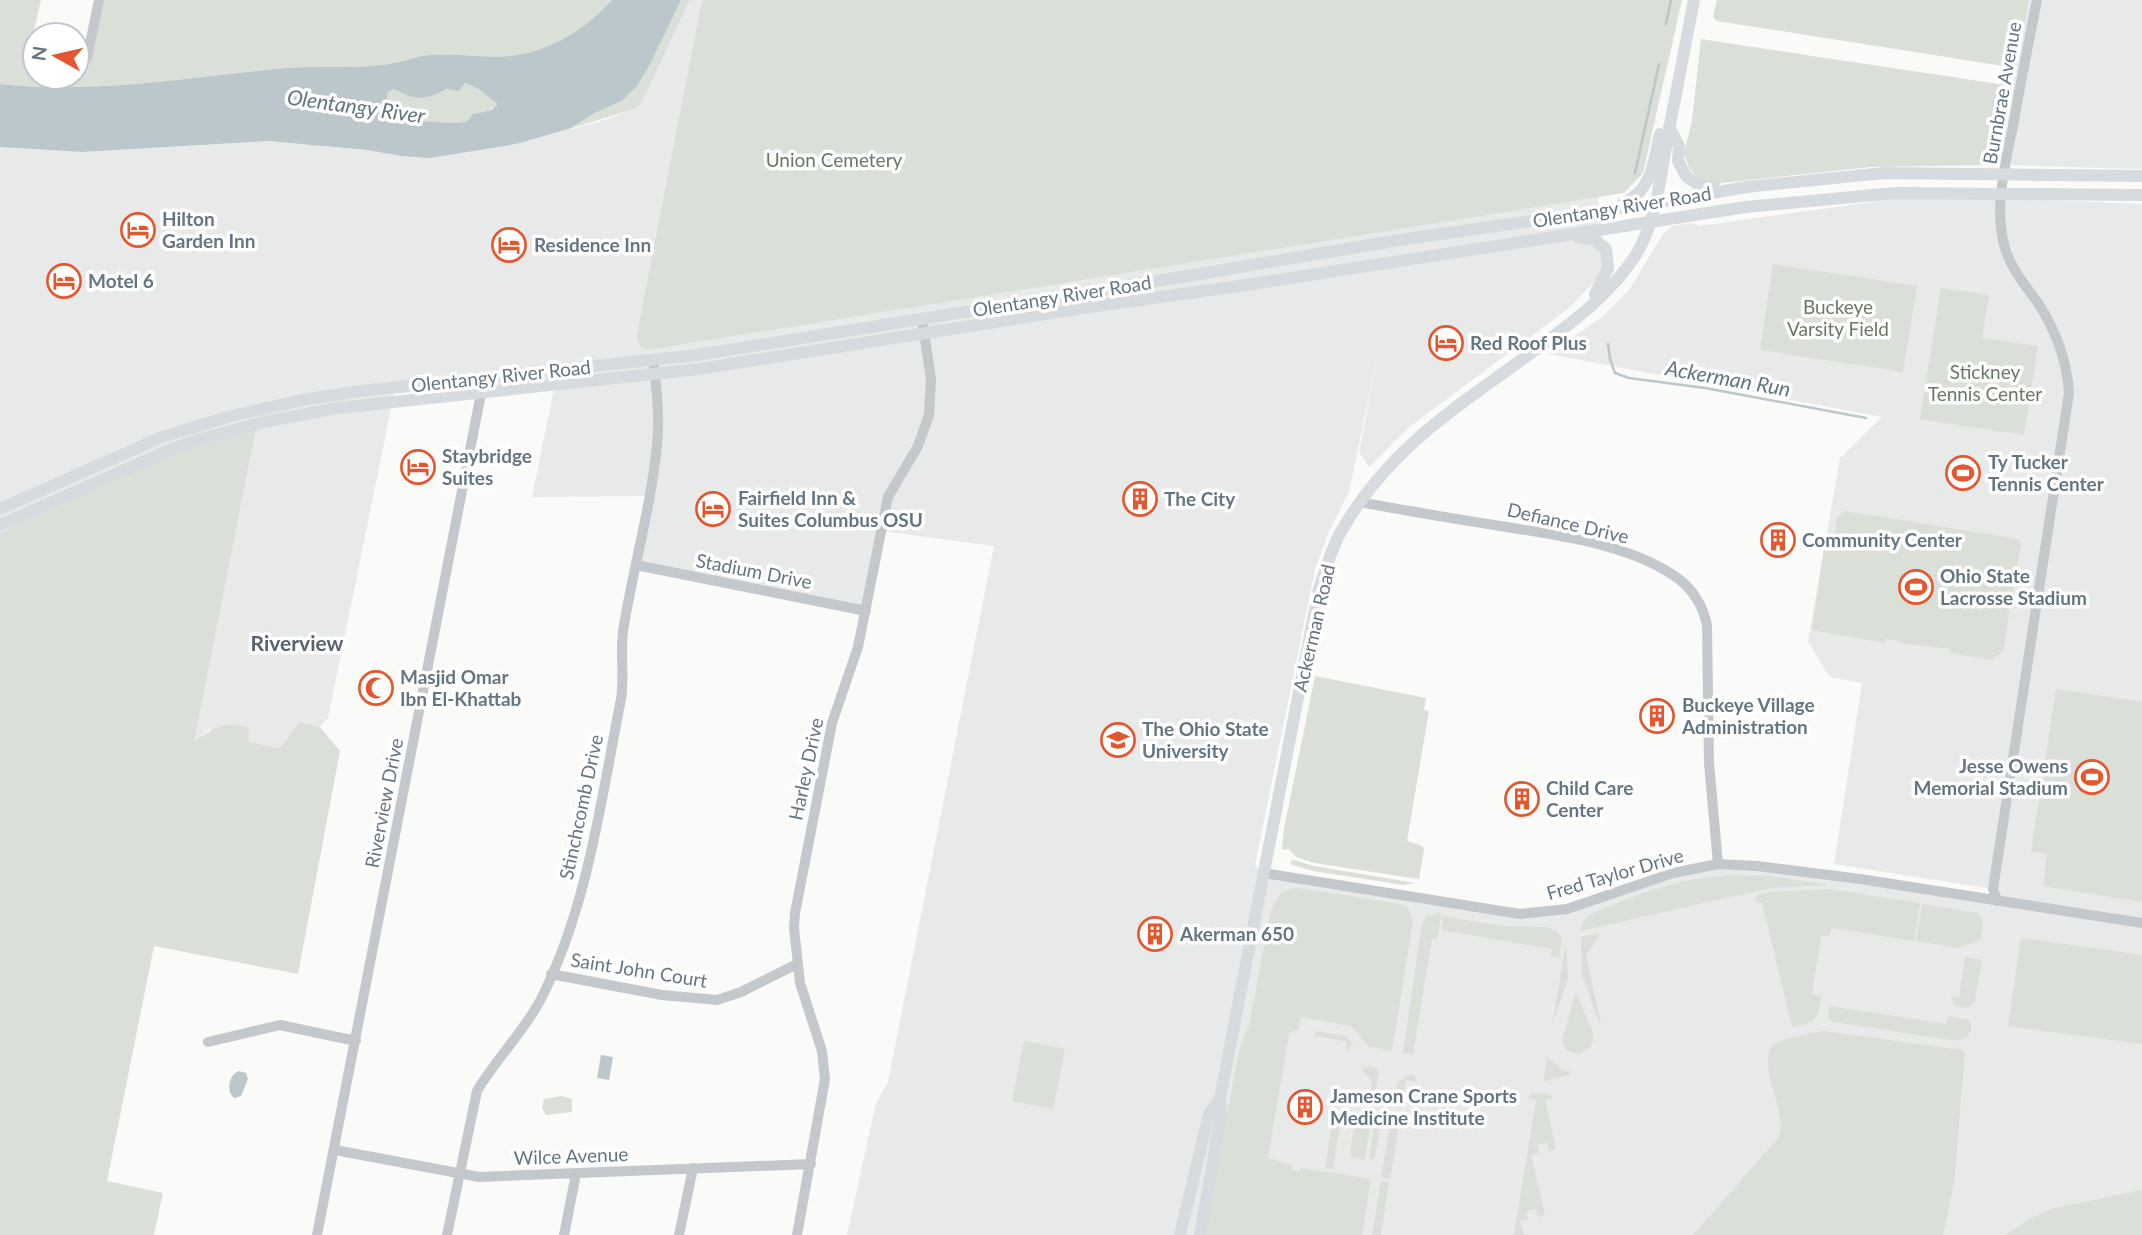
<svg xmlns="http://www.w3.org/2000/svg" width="2142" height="1235" font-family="Lato,sans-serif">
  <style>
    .built { fill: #e8e9e9 }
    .green { fill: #dadfd7 }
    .water { fill: #bbc7cb; fill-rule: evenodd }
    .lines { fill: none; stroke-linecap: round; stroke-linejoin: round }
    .stream { stroke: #bbc7cb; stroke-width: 2.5 }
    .minor { stroke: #c3c8cc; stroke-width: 10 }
    .major { stroke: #d6dbdf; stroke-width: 12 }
    .labels { text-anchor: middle; stroke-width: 7; stroke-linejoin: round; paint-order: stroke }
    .street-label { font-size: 19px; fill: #657683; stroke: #fff }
    .park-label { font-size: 19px; fill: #687a64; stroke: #fff }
    .poi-label { font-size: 19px; font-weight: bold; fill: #657683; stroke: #fff; text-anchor: start }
    .water-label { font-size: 21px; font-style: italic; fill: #60757c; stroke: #fff }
    .neighbourhood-label { font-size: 21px; font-weight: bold; fill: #57646e; stroke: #fff }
  </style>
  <rect width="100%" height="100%" fill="#fafaf8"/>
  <path class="built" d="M690,0h12l-66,338 1,4 11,8 950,-153 6,58v12l-8,13 -27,28 -161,120 -39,39 -10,-15 21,-109 -31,149 -20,40 -14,37 -60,296 9,8 224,37 56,2 174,-48 279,37 -4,-12 -159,-25 28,-181 -32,-6 -22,-35 32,-184 42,-41 -334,-63 53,-36 28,-28 34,-56 9,-8 22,-3 6,3 199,-28h101l142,6v1031h-1295l29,-132 12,-21 106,-536 -113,-15 -15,80 -230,-46 11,-69 -115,1 24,-118 -162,15 -66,324 -8,9 -21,-5 -19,26 -32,-6 -38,-13 -17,13 62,-313 -183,67 -72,37v-386l82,5 186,-11 99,9 34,6 115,-12 85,-23 33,-12 8,-7z
    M2029,0h113v169l-146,-4z"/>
  <path class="green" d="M0,0h41l-10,43 4,1v33h42v-24l14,2 13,-55h508c-23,27 -55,47 -89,54 -33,7 -68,-3 -101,2 -14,3 -27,8 -41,9 -35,4 -71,0 -106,4 -90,9 -184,25 -275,15z
    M681,0h9l-48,102 -8,7 -65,20 26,-16 27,-12 15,-15z
    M702,0h980l-39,173 -19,20 -976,157 -8,-4 -4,-8z
    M1717,0h312l-13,68 -299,-47 -4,-4z
    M1701,39l311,47 -16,79 -125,2 -158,17 -19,-5 2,-3 -7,-8 -5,-14 8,-34z
    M464,83l16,7 17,14c-10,12 -18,4 -31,18l-17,1 -52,-4c-8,-6 -11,-18 -9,-27l6,-3c30,17 42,3 70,-6z
    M1773,264l144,22 -14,86 -143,-22z
    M1941,288l48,7 -7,43 56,8 -14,89 -104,-16z
    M256,428l-62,313c24,-14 24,-19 54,-14l1,15 31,6 19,-26 21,5 20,24 -42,223 -144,-28 -47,235 56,12 -9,42h-154v-702l72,-37 109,-46z
    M1845,511l173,28 3,4 -18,108 -11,9 -42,-7v-4l-51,-6v-2l-13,-2 -1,4 -73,-13 13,-88 9,-3 3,-21z
    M1315,676l111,22 -2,12 5,1 -22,130 15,5 2,3 -5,30 -105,-16 -18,-6 -7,-8 -7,1 2,-21z
    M2056,689l86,13v200l-99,-16 4,-32 -16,-3z
    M1293,860l21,6 101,17 -11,2 -91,-14 -20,-6 -3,-2z
    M1729,875l40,1 59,9 -58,3 -190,43 3,-9 8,-8 54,-22 44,-12z
    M1298,888l103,16 6,3 6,13 -21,131 -24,-5 -17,-20 -50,-9 -3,13 -9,3 -21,125 24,7v5l8,1 1,-3 70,11 -9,56h-157l34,-185 11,-28 20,-108c6,-15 10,-25 28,-26z
    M1829,889l91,14 -6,38 -83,-13 -1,8h-9l-9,58 9,2c-4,26 -3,26 -29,31l-30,-125 -6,1 -2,-6 3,2 1,-4 12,-3z
    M1922,904l56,9 5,9 -2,18 -23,8 -42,-7z
    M1440,913l1,3 -4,23h-5l-19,115 -10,-1 19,-130 5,-6z
    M1443,916l58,10 45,1 10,3 6,7 -3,21 -8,-1 1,-8 -111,-19z
    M1600,933l-14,23 15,67h-2l-17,-48 -1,-38z
    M2021,938l121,17v89l-134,-18z
    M1566,941l2,37 -16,48 14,-84z
    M1965,957l17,3 -7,41c-4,9 -13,8 -21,4l-3,-8h8z
    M1576,992l17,41v8l-3,7 -11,6 -13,-4 -4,-10z
    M1829,1006l117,18 3,-8 22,5v10l-5,6 -10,4 -122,-19 -6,-4z
    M1318,1031l29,5 7,9h-4l-1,6 -3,-4v-6l-32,-5z
    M1823,1031l139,19 3,3 -11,129 -11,53h-250l86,-98c9,-30 -22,-64 -7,-92l13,-6z
    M1024,1041l41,8 -12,60 -41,-8z
    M1547,1057l15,12 9,3v2l-27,7z
    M1369,1066l10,3 -5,34 -5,-1 3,-21 -9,-10v-3z
    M1408,1075h7l2,7 -11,-2 -4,28 -9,-2 4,-23z
    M1549,1093l4,5 -8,2 11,49 -7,2 -2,-8 -10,2 2,8 -8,2 14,60 -7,2 -2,-8 -10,2 2,8 -8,2 4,14h-10l22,-135 -8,-2 3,-4z
    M561,1096l11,3v13l-26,3 -4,-7 2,-9z
    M1356,1112l17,3 -9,45 -12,-3 -2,-5z
    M1376,1115l6,1 -7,41 -3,3 -3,-2z
    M1391,1117l9,2 -10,60 -9,-1z
    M1339,1118l2,1 -8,50 -8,-1 7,-45h6z
    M1381,1181l8,1 -8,53h-9z
    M2142,1190v45h-137l28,-18 21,-9z"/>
  <path class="water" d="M612,0h69l-32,66 -12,20 -15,15 -27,12 -26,16 -53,15 -86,14 -29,-2 -34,-6 -99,-9 -186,11 -82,-5v-63c91,10 185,-6 275,-15 35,-4 71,0 106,-4 14,-1 27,-6 41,-9 33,-5 68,5 101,-2 34,-7 66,-28 89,-54zM465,83l15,7 17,14 -5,6 -19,4 -7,8 -17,1 -52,-4c-8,-6 -11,-18 -9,-27l6,-3c21,12 32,11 53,0l12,2z
    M601,1055l12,2 -4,23 -12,-2z
    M239,1071l7,2 2,6 -7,17 -7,2 -4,-5c-2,-9 0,-18 9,-22z"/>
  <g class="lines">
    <path class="stream" d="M1666,24l5,-24
      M1635,173l24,-109
      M1608,344l2,15 5,14 14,5 76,10 161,30"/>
    <path class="minor" d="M87,58l12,-58
      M1360,502c51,10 102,18 153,26 55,9 122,18 167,52 15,12 23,27 27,45l2,138 9,101
      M636,565l230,46
      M1264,873l256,41 47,-5 106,-36 45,-9 39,2 103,13 282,44
      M1997,901l-4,-12 76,-496c-2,-33 -13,-62 -31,-90 -12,-17 -27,-34 -33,-55 -12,-40 1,-87 9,-127 7,-40 15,-81 23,-121
      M551,974l111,21 55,5 24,-8 56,-28
      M208,1042l72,-17 76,16
      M335,1150l144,27 332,-13
      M317,1235l167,-857
      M447,1235l30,-144c19,-32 46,-58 64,-92 47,-93 60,-199 80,-300 4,-24 -2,-50 3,-74 10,-60 27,-119 33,-180 3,-28 0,-57 -4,-85
      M564,1235l12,-61
      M679,1235l14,-67
      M797,1235l28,-156 -3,-28 -22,-68 -6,-55 1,-15 37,-190 26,-76 30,-150 30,-51 11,-31 2,-36 -9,-60"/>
    <path class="major" d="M1669,127l10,19 -1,15 8,15 14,10 14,1
      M1623,203c29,-11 31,-43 37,-69
      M1578,237l15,2 13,10 2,19 -13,26
      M0,509l162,-72 69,-21 72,-16 58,-9 336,-36 503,-81 193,-33 262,-38 91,-16 138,-14 258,3
      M0,525l167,-74 30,-11 67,-18 73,-14 362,-39 384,-61 163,-23 500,-78 149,-14 247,2
      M1180,1235l29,-121 11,-16
      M1200,1235l21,-120 -1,-17 99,-509c7,-20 12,-41 23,-59 48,-84 121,-127 196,-182 36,-27 75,-56 99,-95 21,-36 24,-83 32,-123 8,-43 17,-87 25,-130"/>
  </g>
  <defs>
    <g id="hotel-ring" transform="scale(1.75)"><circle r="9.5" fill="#fff" stroke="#e4572e" stroke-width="1.5"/><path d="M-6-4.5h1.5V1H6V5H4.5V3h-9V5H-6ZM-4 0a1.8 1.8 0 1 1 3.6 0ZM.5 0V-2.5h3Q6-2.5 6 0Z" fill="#e4572e"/></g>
    <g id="stadium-ring" transform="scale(1.75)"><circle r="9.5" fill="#fff" stroke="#e4572e" stroke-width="1.5"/><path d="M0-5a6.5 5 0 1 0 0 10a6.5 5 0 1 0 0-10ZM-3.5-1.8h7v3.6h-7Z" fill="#e4572e"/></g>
    <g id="building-ring" transform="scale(1.75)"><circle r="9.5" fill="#fff" stroke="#e4572e" stroke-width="1.5"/><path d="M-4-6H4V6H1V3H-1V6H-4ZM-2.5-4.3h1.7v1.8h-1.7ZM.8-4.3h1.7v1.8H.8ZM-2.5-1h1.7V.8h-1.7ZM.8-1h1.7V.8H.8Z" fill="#e4572e"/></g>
    <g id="mosque-ring" transform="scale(1.75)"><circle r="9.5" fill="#fff" stroke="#e4572e" stroke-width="1.5"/><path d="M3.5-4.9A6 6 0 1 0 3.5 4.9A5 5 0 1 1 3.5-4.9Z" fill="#e4572e"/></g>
    <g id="university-ring" transform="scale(1.75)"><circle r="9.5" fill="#fff" stroke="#e4572e" stroke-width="1.5"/><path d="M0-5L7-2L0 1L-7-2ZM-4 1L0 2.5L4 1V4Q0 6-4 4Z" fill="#e4572e"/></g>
  </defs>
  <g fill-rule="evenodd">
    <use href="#hotel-ring" x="138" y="230"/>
    <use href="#hotel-ring" x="509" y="245"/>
    <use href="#hotel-ring" x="64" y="281"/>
    <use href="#hotel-ring" x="1446" y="343"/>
    <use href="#hotel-ring" x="418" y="467"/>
    <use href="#stadium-ring" x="1963" y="473"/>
    <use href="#building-ring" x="1140" y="499"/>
    <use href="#hotel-ring" x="713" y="509"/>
    <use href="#building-ring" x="1778" y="540"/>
    <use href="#stadium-ring" x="1916" y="587"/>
    <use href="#mosque-ring" x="376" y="688"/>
    <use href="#building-ring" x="1657" y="716"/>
    <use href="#university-ring" x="1118" y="740"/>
    <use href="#stadium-ring" x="2092" y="777"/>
    <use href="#building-ring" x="1522" y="799"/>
    <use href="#building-ring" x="1155" y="934"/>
    <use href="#building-ring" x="1305" y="1107"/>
  </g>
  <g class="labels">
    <g class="street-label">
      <text transform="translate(2002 93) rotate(-80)" y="7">Burnbrae Avenue</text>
      <text transform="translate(1622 207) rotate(-9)" y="7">Olentangy River Road</text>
      <text transform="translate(1062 296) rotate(-9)" y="7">Olentangy River Road</text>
      <text transform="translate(501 376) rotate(-6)" y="7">Olentangy River Road</text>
      <text transform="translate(1568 523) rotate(13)" y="7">Defiance Drive</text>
      <text transform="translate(754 571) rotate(11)" y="7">Stadium Drive</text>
      <text transform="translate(1314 628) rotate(-77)" y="7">Ackerman Road</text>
      <text transform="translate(806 769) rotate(-78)" y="7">Harley Drive</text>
      <text transform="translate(384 803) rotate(-79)" y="7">Riverview Drive</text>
      <text transform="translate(581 807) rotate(-78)" y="7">Stinchcomb Drive</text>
      <text transform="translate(1615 874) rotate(-16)" y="7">Fred Taylor Drive</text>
      <text transform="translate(639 970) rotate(9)" y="7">Saint John Court</text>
      <text transform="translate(571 1156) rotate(-2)" y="7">Wilce Avenue</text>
    </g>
    <g class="park-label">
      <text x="834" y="167">Union Cemetery</text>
      <text x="1838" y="314">Buckeye<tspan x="1838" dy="22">Varsity Field</tspan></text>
      <text x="1985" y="379">Stickney<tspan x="1985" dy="22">Tennis Center</tspan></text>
    </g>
    <g class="poi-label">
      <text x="162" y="226">Hilton<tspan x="162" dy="22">Garden Inn</tspan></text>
      <text x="534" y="252">Residence Inn</text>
      <text x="88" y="288">Motel 6</text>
      <text x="1470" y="350">Red Roof Plus</text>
      <text x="442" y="463">Staybridge<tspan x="442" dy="22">Suites</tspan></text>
      <text x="1988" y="469">Ty Tucker<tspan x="1988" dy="22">Tennis Center</tspan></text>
      <text x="738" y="505">Fairfield Inn &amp;<tspan x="738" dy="22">Suites Columbus OSU</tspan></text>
      <text x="1164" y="506">The City</text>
      <text x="1802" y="547">Community Center</text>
      <text x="1940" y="583">Ohio State<tspan x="1940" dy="22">Lacrosse Stadium</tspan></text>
      <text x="400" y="684">Masjid Omar<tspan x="400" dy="22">Ibn El-Khattab</tspan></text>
      <text x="1682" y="712">Buckeye Village<tspan x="1682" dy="22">Administration</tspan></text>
      <text x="1142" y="736">The Ohio State<tspan x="1142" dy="22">University</tspan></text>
      <text x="2068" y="773" text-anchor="end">Jesse Owens<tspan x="2068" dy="22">Memorial Stadium</tspan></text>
      <text x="1546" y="795">Child Care<tspan x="1546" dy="22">Center</tspan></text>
      <text x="1180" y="941">Akerman 650</text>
      <text x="1330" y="1103">Jameson Crane Sports<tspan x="1330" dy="22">Medicine Institute</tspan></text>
    </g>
    <g class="water-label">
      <text transform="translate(356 107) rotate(8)" y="7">Olentangy River</text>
      <text transform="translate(1728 379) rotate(10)" y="7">Ackerman Run</text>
    </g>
    <g class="neighbourhood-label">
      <text x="297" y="651">Riverview</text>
    </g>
  </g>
  <g transform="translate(56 56) rotate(278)"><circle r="33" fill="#ffffff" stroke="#c1c8cd" stroke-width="2"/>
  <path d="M0-5L12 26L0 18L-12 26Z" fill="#e4572e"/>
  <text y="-10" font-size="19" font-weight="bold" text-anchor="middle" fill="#657683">N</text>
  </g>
</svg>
